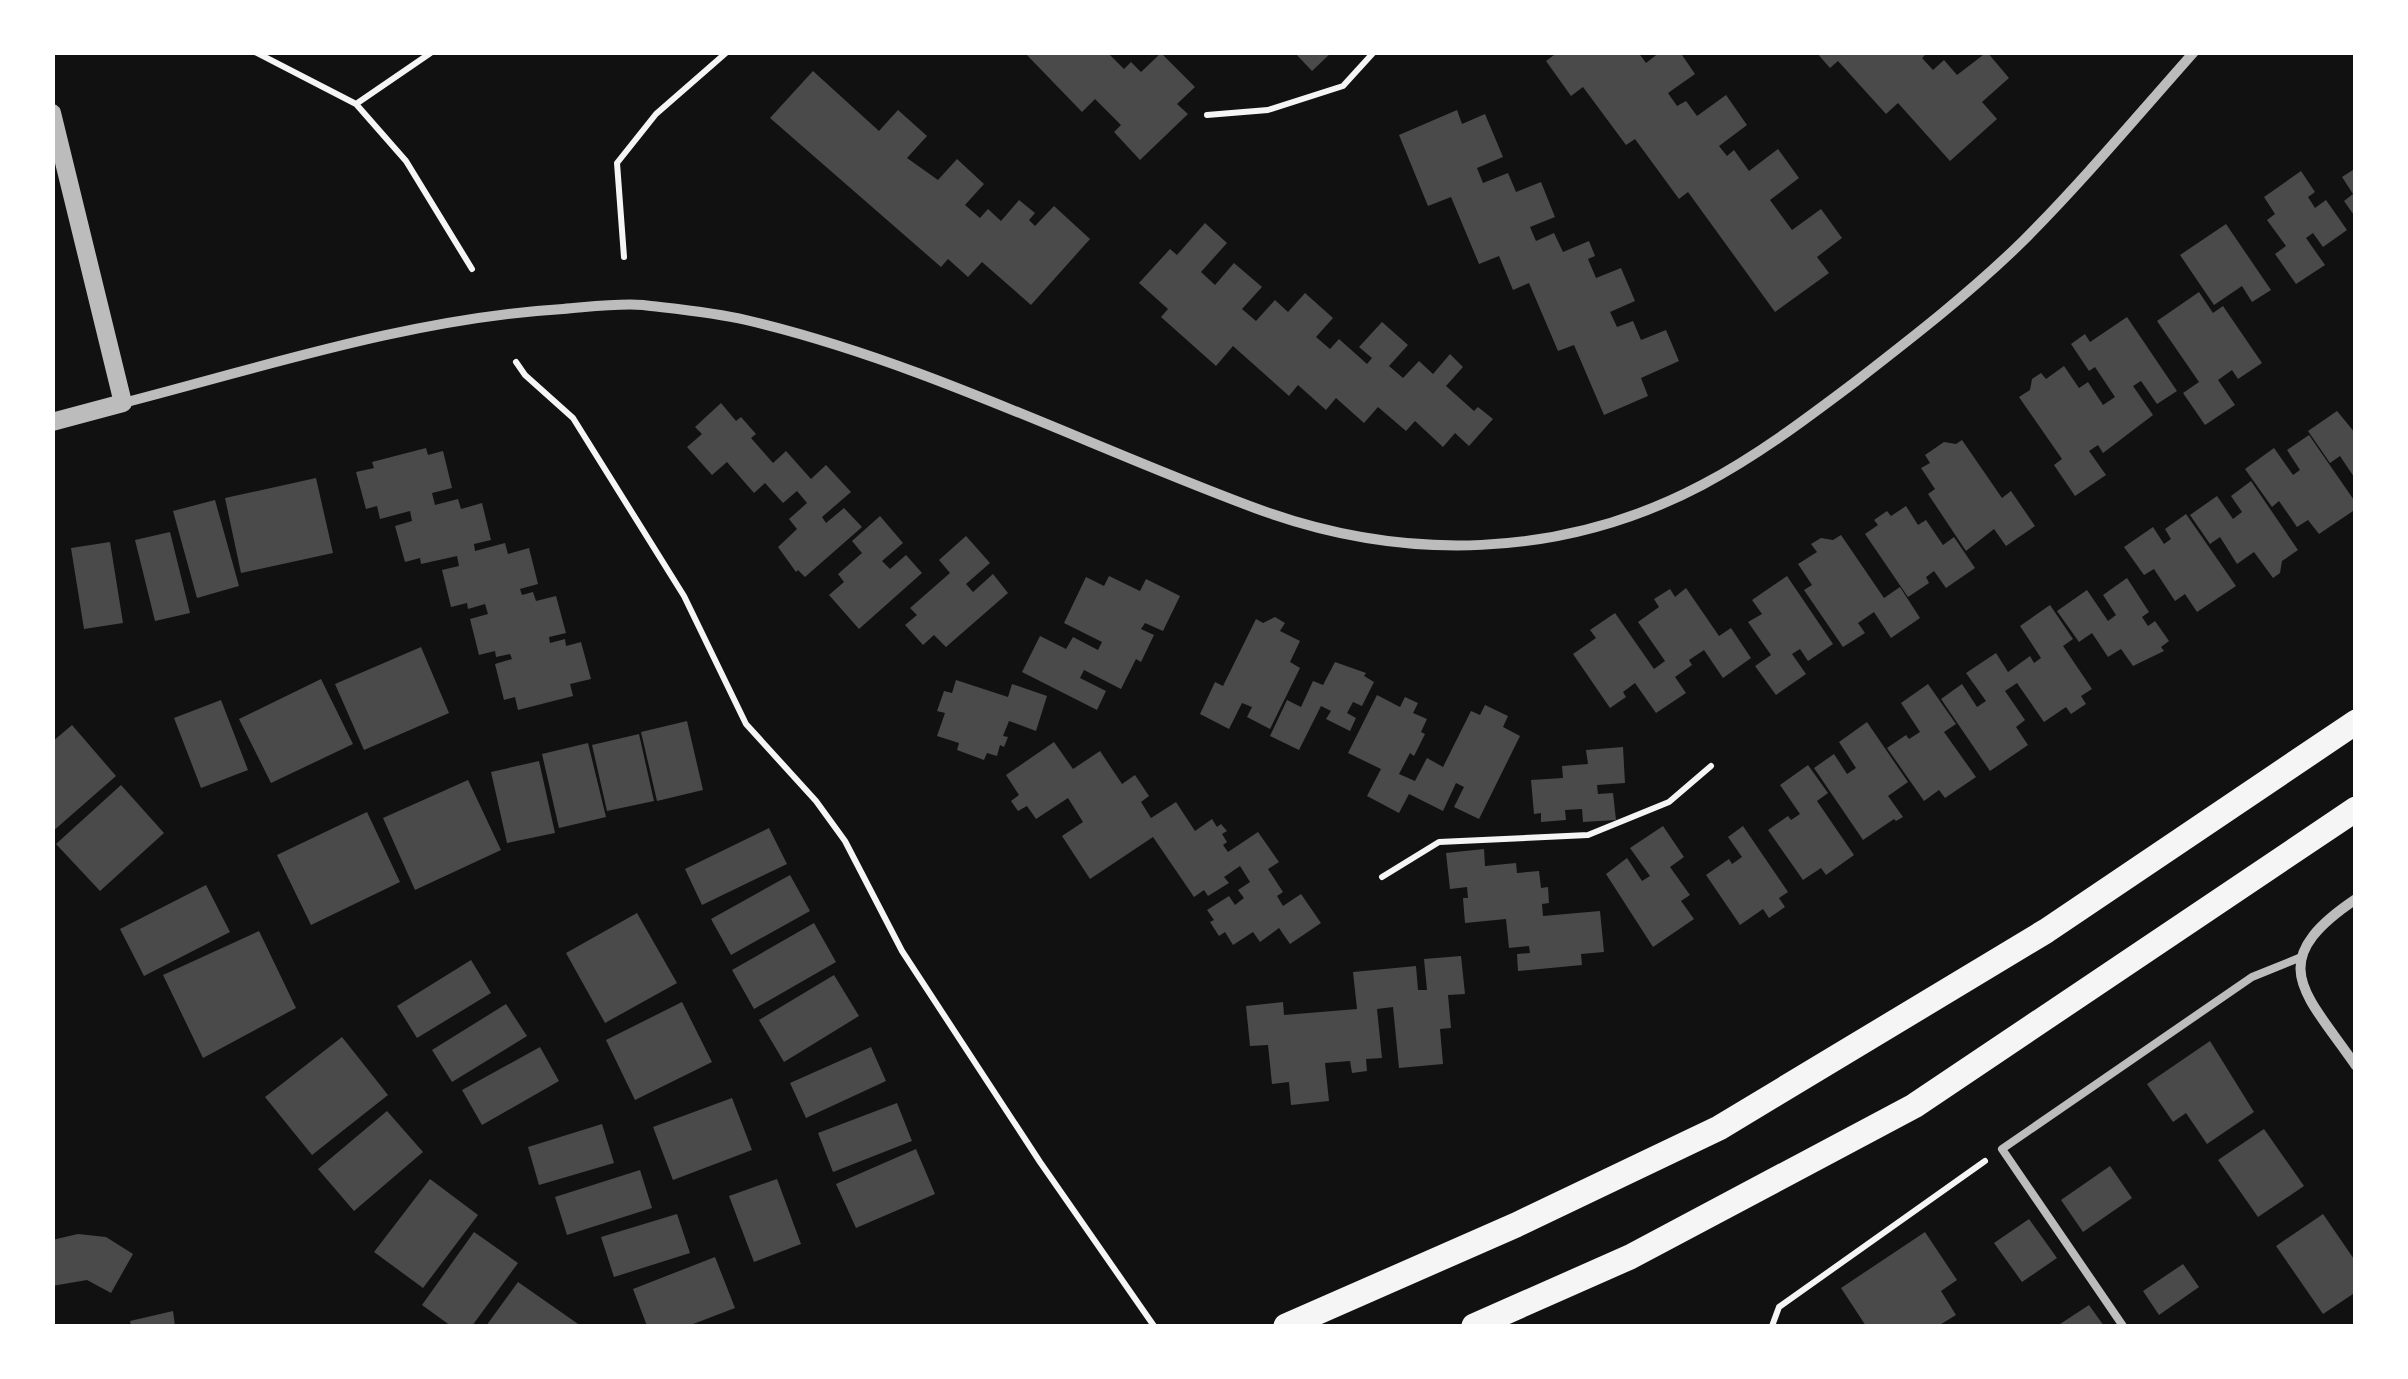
<svg xmlns="http://www.w3.org/2000/svg" width="2408" height="1379" font-family="'DejaVu Sans',sans-serif">
  <style>
    .building { fill: #4a4a4a }
    .lines { fill: none; stroke-linecap: round; stroke-linejoin: round }
    .path { stroke: #f5f5f5; stroke-width: 6 }
    .service { stroke: #bcbcbc; stroke-width: 8 }
    .minor { stroke: #bcbcbc; stroke-width: 10 }
    .tertiary { stroke: #bcbcbc; stroke-width: 18 }
    .primary { stroke: #f5f5f5; stroke-width: 25 }
  </style>
  <rect width="100%" height="100%" fill="#111"/>
  <path class="building" d="M1024,52h88l-2,3 14,14 7,-7 10,10 20,-19 34,34 -18,17 11,10 -48,46 -26,-28 7,-7 -26,-26 -13,13z
    M1294,52h38l-20,19z
    M1558,52h80l8,11 14,-11h20l15,22 -27,19 9,13 9,-5 11,15 29,-21 21,30 -28,21 8,10 7,-6 15,21 29,-22 21,29 -29,22 22,30 29,-21 21,29 -25,19 12,16 -54,39 -87,-120 -9,7 -44,-60 -9,6 -43,-58 -12,9 -25,-35z
    M1816,52h112l-6,6 11,12 11,-10 13,15 30,-23 22,26 -27,24 15,17 -47,42 -52,-58 -12,11 -48,-53 -8,7z
    M813,71l66,60 19,-21 29,26 -20,22 31,22 19,-21 27,25 -19,21 15,13 8,-9 13,12 18,-21 16,13 -6,7 6,6 19,-20 36,33 -59,66 -49,-43 -14,15 -20,-18 -7,8 -171,-149z
    M1457,110l5,14 23,-10 18,43 -26,11 6,15 25,-10 8,19 25,-10 14,35 -25,10 6,14 18,-8 9,19 26,-11 6,15 -7,3 8,19 25,-10 14,33 -25,11 7,15 16,-6 8,19 25,-10 13,31 -38,17 7,18 -44,19 -30,-70 -16,6 -29,-68 -16,7 -14,-34 -20,8 -28,-67 -23,9 -29,-71z
    M2356,168v50l-12,-17 9,-7 -11,-17z
    M2301,171l14,21 -7,5 7,11 11,-8 21,30 -24,17 -10,-14 -7,5 19,27 -29,19 -21,-30 11,-8 -19,-26 8,-6 -11,-17z
    M1205,223l22,20 -26,29 14,13 19,-22 28,24 -20,22 14,12 19,-21 13,12 17,-19 28,25 -17,19 14,12 9,-10 28,25 5,-6 -13,-11 23,-25 26,23 -19,21 14,12 16,-17 14,13 17,-20 13,13 -17,19 28,25 4,-4 15,12 -24,27 -14,-13 -12,14 -28,-26 -9,10 -28,-24 -14,16 -28,-25 -10,12 -28,-25 -9,11 -56,-50 -17,20 -55,-49 7,-8 -29,-26 31,-34 7,6z
    M2226,224l45,66 -19,12 -10,-16 -28,19 -34,-50z
    M2199,292l14,21 10,-7 39,57 -24,16 -6,-9 -14,10 17,25 -30,20 -22,-32 16,-11 -42,-61z
    M2127,317l50,74 -20,13 -16,-23 -8,5 20,29 -50,38 -5,-8 -9,6 17,24 -31,21 -21,-31 8,-6 -43,-62 11,-7 2,-11 9,-6 5,6 18,-13 15,22 9,-6 15,23 12,-8 -20,-30 -6,4 -18,-27 14,-10 5,8z
    M721,403l15,18 5,-4 15,17 -5,4 22,25 13,-12 25,28 15,-14 25,27 -29,25 4,6 18,-15 18,19 -57,50 -7,-7 -2,2 -18,-25 19,-18 -8,-10 18,-16 -10,-12 -14,12 -18,-20 -11,10 -27,-31 -15,13 -25,-28 15,-13 -7,-7z
    M2337,411l19,23v46l-16,-24 -10,7 -22,-32z
    M2309,435l47,68v6l-37,25 -11,-14 -11,7 -18,-26 -7,6 -27,-38 29,-21 19,27 7,-5 -13,-20z
    M1962,440l40,58 9,-7 24,35 -29,20 -12,-17 -28,22 -38,-57 7,-5 -14,-21 9,-5 -5,-8 19,-13 12,2z
    M426,448l2,7 15,-4 9,37 -20,5 3,12 23,-6 3,10 21,-6 9,37 -17,4 1,7 30,-8 3,11 21,-6 9,36 -18,5 2,6 11,-3 3,9 20,-5 10,37 -17,4 1,6 15,-4 1,7 15,-4 10,37 -21,5 3,12 -55,14 -3,-13 -11,3 -9,-36 17,-5 -2,-5 -14,3 -1,-6 -16,4 -9,-36 18,-5 -3,-10 -17,5 -1,-6 -16,4 -9,-37 17,-4 -2,-10 -36,8 -1,-6 -15,4 -10,-36 17,-5 -2,-10 -30,8 -3,-13 -11,3 -10,-37 18,-4 -2,-6z
    M316,478l17,75 -92,20 -16,-75z
    M2251,481l47,69 -16,11 -2,12 -7,5 -19,-26 -17,12 -17,-27 -10,7 -20,-29 27,-19 16,23 9,-7 -11,-16z
    M215,500l24,86 -42,12 -24,-87z
    M1906,506l12,19 8,-5 17,25 11,-8 21,31 -29,20 -12,-17 -8,6 3,6 -21,14 -43,-63 13,-9 -4,-5 13,-9 4,5z
    M2186,514l50,72 -39,26 -12,-18 -10,7 -21,-32 -10,6 -20,-28 29,-20 11,17 7,-5 -6,-10z
    M880,516l23,27 -21,18 8,8 16,-14 16,18 -63,56 -30,-34 15,-13 -6,-8 24,-21 -10,-12z
    M170,532l20,81 -35,8 -20,-81z
    M1841,535l43,63 16,-11 20,31 -29,20 -17,-26 -16,11 7,10 -22,14 -39,-57 8,-5 -14,-21 19,-12 -6,-8 10,-6 12,2z
    M966,536l24,27 -24,21 7,8 20,-18 15,19 -62,54 -12,-12 -11,10 -18,-20 12,-10 -7,-7 40,-35 -11,-13z
    M110,542l13,81 -39,6 -13,-81z
    M1109,576l31,15 6,-12 34,17 -17,35 -18,-8 -4,6 13,6 -13,27 -5,-3 -15,30 -37,-19 -4,8 26,13 -9,19 -75,-38 18,-36 26,13 7,-12 25,13 4,-8 -38,-19 22,-46 18,9z
    M1787,576l46,68 -25,17 -8,-12 -8,5 14,20 -30,21 -21,-29 16,-11 -23,-33 14,-8 -10,-14z
    M2127,578l22,34 -7,5 6,9 7,-5 14,20 -8,6 3,4 -31,15 -12,-17 -13,8 -16,-24 -13,9 -22,-31 30,-21 21,31 8,-6 -13,-20z
    M1686,588l33,48 12,-8 20,30 -28,20 -19,-28 -15,10 3,5 -17,12 11,16 -30,20 -21,-30 -12,9 3,5 -16,11 -37,-54 23,-16 -6,-8 25,-17 39,56 11,-8 -27,-39 21,-15 -5,-8 16,-10 5,8z
    M2050,605l23,34 -10,7 29,43 -11,7 5,8 -15,10 -5,-7 -22,15 -27,-39 -12,8 20,29 -9,7 12,18 -38,26 -49,-72 21,-15 15,23 9,-6 -20,-28 30,-20 12,19 22,-16 4,7 7,-5 -21,-32z
    M1275,617l10,6 -5,8 20,10 -10,21 10,6 -30,61 -23,-12 5,-10 -10,-4 -13,26 -29,-15 15,-32 8,4 33,-67 7,4z
    M421,647l28,66 -85,37 -29,-66z
    M1335,662l31,11 -2,3 10,6 -12,24 -9,-4 -6,11 9,5 -6,13 -24,-12 5,-8 -10,-5 -22,44 -29,-14 17,-36 14,7 12,-26 10,4z
    M321,679l32,65 -82,39 -32,-64z
    M956,680l52,17 4,-13 35,12 -11,35 -27,-10 -6,15 5,1 -4,10 -4,-2 -3,11 -10,-3 -3,7 -27,-10 2,-7 -22,-7 8,-23 -8,-2 7,-20 8,2z
    M1928,684l28,40 -12,8 32,45 -31,21 -6,-8 -15,11 -37,-53 19,-13 3,4 11,-7 -19,-29z
    M1377,695l23,12 5,-10 13,6 -5,10 14,6 -6,13 4,2 -11,22 -4,-3 -11,21 16,7 12,-23 16,9 28,-56 9,4 5,-10 23,11 -5,11 17,9 -41,83 -25,-12 10,-20 -8,-4 -13,28 -34,-17 -10,19 -32,-17 14,-27 -33,-16z
    M221,700l27,70 -47,18 -27,-70z
    M687,721l16,69 -46,11 -16,-69z
    M1867,722l41,60 -20,14 15,21 -7,4 -2,-2 -31,21 -49,-72 20,-14 13,20 9,-6 -17,-26z
    M72,725l44,51 -64,56v-90z
    M639,734l15,67 -47,10 -15,-66z
    M1054,742l19,27 27,-18 22,33 13,-9 14,21 -8,6 10,16 25,-16 19,29 17,-12 5,8 4,-3 6,7 -5,3 5,8 -4,3 5,7 30,-20 21,30 -11,7 15,23 -6,4 6,10 18,-12 20,29 -31,21 -11,-16 -19,14 -7,-10 -20,13 -8,-13 -6,4 -9,-14 4,-2 -7,-10 22,-14 6,9 9,-7 -6,-8 12,-8 -10,-16 -16,11 5,6 -21,13 -4,-6 -10,7 -41,-60 -63,42 -28,-43 21,-14 -15,-24 -32,21 -9,-13 -9,5 -7,-10 8,-6 -13,-20z
    M588,743l18,74 -47,11 -17,-74z
    M1623,747l2,36 -28,2 1,9 15,-1 3,27 -33,2 -1,-13 -17,1 1,10 -25,2v-9l-7,1 -3,-34 32,-2 -1,-12 26,-2 -2,-14z
    M539,761l16,72 -48,10 -16,-71z
    M1808,765l20,28 -11,8 37,54 -28,20 -5,-7 -18,12 -35,-50 20,-14 3,4 9,-6 -20,-29z
    M468,780l33,70 -86,40 -32,-72z
    M121,785l43,48 -64,58 -44,-47z
    M367,812l33,70 -89,43 -34,-70z
    M1663,826l21,31 -14,10 20,28 -9,6 13,18 -41,28 -47,-73 21,-16 15,23 8,-5 -20,-28z
    M1743,826l45,66 -9,6 6,9 -16,11 -6,-9 -23,16 -34,-50 23,-16 3,5 10,-7 -14,-20z
    M769,828l18,36 -85,41 -17,-36z
    M1484,849l1,17 31,-3 1,10 22,-2 2,17 7,-1 1,16 -7,1 1,12 57,-5 4,41 -23,2 1,11 -64,6 -1,-17 13,-1 -1,-7 -20,2 -3,-29 -41,4 -2,-25h5l-1,-11 -17,2 -4,-36z
    M790,875l20,36 -79,44 -20,-36z
    M206,885l24,47 -86,44 -24,-47z
    M637,913l40,70 -72,40 -39,-70z
    M814,923l22,39 -82,47 -22,-39z
    M259,931l37,77 -93,50 -40,-83z
    M1461,956l4,38 -17,1 3,33 -11,1 3,35 -44,4 -6,-61 -16,2 5,49 -16,1 1,12 -15,2 -2,-12 -25,2 4,38 -38,4 -2,-23 -17,2 -4,-39 -18,1 -4,-40 37,-4 1,13 73,-6 -4,-37 63,-6 2,24h9l-3,-31z
    M471,960l20,33 -74,45 -20,-32z
    M834,975l25,41 -75,46 -25,-42z
    M682,1002l30,60 -77,38 -29,-60z
    M506,1004l21,32 -75,46 -20,-32z
    M342,1037l46,58 -76,60 -47,-58z
    M2210,1041l44,71 -47,32 -21,-31 -13,9 -26,-38z
    M540,1047l19,34 -77,44 -20,-35z
    M871,1047l15,34 -80,37 -16,-35z
    M732,1098l20,52 -79,30 -20,-53z
    M897,1103l15,38 -79,31 -15,-39z
    M387,1111l36,41 -69,59 -36,-42z
    M602,1124l12,39 -75,22 -11,-38z
    M2264,1129l40,57 -46,31 -40,-57z
    M916,1149l19,45 -79,34 -20,-44z
    M2110,1166l22,32 -49,34 -22,-32z
    M640,1170l12,38 -85,27 -12,-38z
    M430,1179l48,36 -55,73 -49,-36z
    M777,1179l24,65 -47,18 -25,-66z
    M677,1214l13,39 -76,24 -13,-40z
    M2323,1214l33,48v30l-33,22 -47,-68z
    M2029,1219l28,39 -35,24 -28,-39z
    M474,1232l44,31 -46,63h-21l-29,-21z
    M1925,1232l32,48 -16,11 15,24 -18,11h-72l-25,-38z
    M78,1234l28,3 27,17 -22,39 -24,-13 -35,6v-46z
    M715,1257l20,51 -47,18h-41l-14,-37z
    M2183,1264l16,23 -40,28 -16,-24z
    M518,1282l63,44h-95z
    M2089,1305l15,21h-47z
    M173,1311l2,15h-44l-1,-5z"/>
  <g class="lines">
    <path class="path" d="M255,52l101,52 50,57 66,108
      M356,104l76,-52
      M1207,115l61,-5 75,-24 31,-34
      M624,257l-7,-94 39,-49 71,-62
      M516,362l9,13 48,43 111,178 62,128 70,77 29,40 57,110 138,211 114,164
      M1382,877l57,-35 149,-7 81,-33 42,-36
      M1772,1326l7,-19 206,-146"/>
    <path class="service" d="M2123,1326l-121,-177 250,-172 47,-19"/>
    <path class="minor" d="M123,403c143,-37 291,-85 440,-94 26,-2 54,-6 80,-4 34,4 70,7 103,15 175,41 341,126 509,188 148,55 307,51 447,-23 55,-29 104,-66 153,-103 58,-45 116,-90 168,-141 60,-60 115,-126 171,-189
      M2356,899c-94,63 -51,93 0,167"/>
    <path class="tertiary" d="M52,113l71,290 -71,19"/>
    <path class="primary" d="M1286,1326l230,-101 203,-97 327,-197 310,-209
      M1474,1326l156,-69 284,-151 442,-297"/>
  </g>
  <rect width="2408" height="1379" fill="none" stroke="#ffffff" stroke-width="110"/>
</svg>
